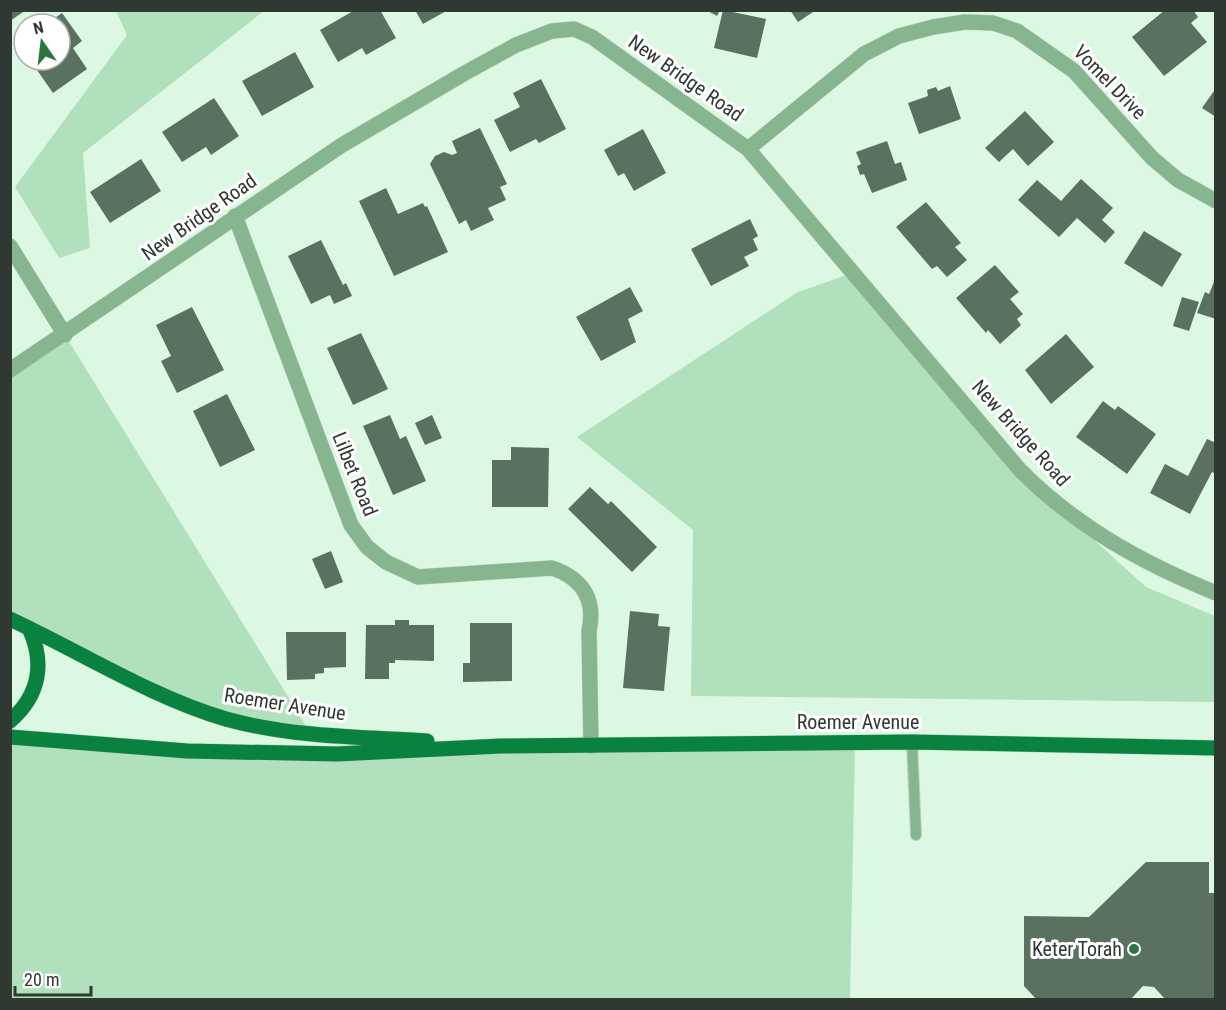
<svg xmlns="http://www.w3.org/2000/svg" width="1226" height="1010" font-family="'Roboto Condensed',sans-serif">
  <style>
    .green { fill: #b1e0bc }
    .building { fill: #59715e }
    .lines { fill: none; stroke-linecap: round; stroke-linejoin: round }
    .service-casing { stroke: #bad2bf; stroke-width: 12 }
    .minor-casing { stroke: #bad2bf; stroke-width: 16 }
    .primary-casing { stroke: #bad2bf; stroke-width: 16 }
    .service { stroke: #86b590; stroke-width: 10 }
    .minor { stroke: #86b590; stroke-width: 15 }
    .primary { stroke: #09823f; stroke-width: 15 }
    .poi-dot { fill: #2b7543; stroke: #fff; stroke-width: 2 }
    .labels { text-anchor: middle; stroke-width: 6; stroke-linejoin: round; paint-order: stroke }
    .street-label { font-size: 20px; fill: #2f3931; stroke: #fff }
    .poi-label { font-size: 20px; fill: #2f3931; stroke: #fff; text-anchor: end }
  </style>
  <rect width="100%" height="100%" fill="#ddf8e2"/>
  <path class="green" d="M116,11h148l-181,142 7,95 -31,10 -44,-71 112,-152z
    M852,273l197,226 97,88 69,29v86l-524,-6 2,-166 -116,-93 221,-145z
    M65,335l246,399 -84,-15 -216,-100 -1,-248z
    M10,737l177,14 668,-8 -5,256h-839z"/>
  <path class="building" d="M10,10h16l-16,11z
    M355,10h25l16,28 -30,17 -4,-7 -24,14 -18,-32z
    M415,10h33l-25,14z
    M706,10h14l-3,6z
    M723,10l43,9 -9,39 -43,-10z
    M790,10h26l-18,12z
    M1165,10h28l5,7 -7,6 16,19 -43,34 -32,-39z
    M62,13l20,28 -9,7 14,21 -34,24 -23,-33h30v-36h-14z
    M295,52l19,35 -52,29 -20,-35z
    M541,79l25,50 -27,14 -3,-4 -26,13 -16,-32 26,-13 -7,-14z
    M950,86l11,33 -42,15 -11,-31 20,-7 -1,-6 9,-3 2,4z
    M1216,88v29l-14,-9z
    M214,98l25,38 -28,19 -5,-8 -24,15 -20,-30z
    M1025,111l29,31 -26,24 -15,-17 -14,13 -14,-14z
    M480,128l27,56 -7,3 6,13 -18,8 6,12 -23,11 -5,-11 -7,4 -29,-60 5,-8 9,-4 8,3 5,-2 -5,-12z
    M643,129l23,44 -32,18 -10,-18 -6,3 -14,-26z
    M887,141l8,23 6,-2 6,18 -35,13 -8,-19 -4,1 -3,-9 4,-2 -5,-12z
    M141,159l20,32 -51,32 -20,-31z
    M1081,179l32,29 -11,12 13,12 -10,11 -28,-25 -18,19 -41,-37 19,-20 24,21z
    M386,188l12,26 25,-11 2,4 2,-1 21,46 -54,24 -35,-75z
    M926,202l35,41 -6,4 12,13 -20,17 -10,-11 -5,3 -36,-42z
    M750,219l8,17 -5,3 5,11 -14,7 5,9 -38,20 -20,-37z
    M1144,231l38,23 -20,33 -38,-24z
    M321,240l22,45 3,-2 6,13 -18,8 -4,-9 -19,9 -23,-48z
    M995,265l24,27 -9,7 13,15 -6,5 4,6 -21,19 -12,-14 -2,3 -30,-35z
    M1216,277v42l-19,-6 8,-21 4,2z
    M630,287l13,24 -15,8 8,23 -35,19 -25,-44z
    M1182,297l17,5 -10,29 -16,-5z
    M192,307l32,63 -47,23 -16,-32 10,-5 -15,-31z
    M361,333l27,56 -35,16 -26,-57z
    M1066,334l28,33 -43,37 -26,-34z
    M227,394l28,56 -35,17 -27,-56z
    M1103,401l12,9 3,-4 38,28 -29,40 -51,-37z
    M390,415l10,24 6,-3 20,45 -33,14 -30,-69z
    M432,415l10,23 -17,7 -10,-22z
    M1207,439l9,4v31l-4,-2 -22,42 -40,-21 15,-29 23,12z
    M511,447l38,1 -1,59h-56v-47h19z
    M590,487l18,17 3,-3 46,46 -25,25 -64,-63z
    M331,551l12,31 -18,7 -13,-30z
    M630,611l29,3 -1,12 12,1 -6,64 -41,-3z
    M395,620h14v5h25v36l-39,-1v3h-6v16h-24l1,-54h29z
    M470,623h42v58l-49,1v-19h7z
    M286,632h60v35l-22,1v5l-9,1v5l-28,1z
    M1146,862h63v31h7v107h-50l-12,-13 -11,-1 -13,14h-93l-13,-14v-70l65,1z"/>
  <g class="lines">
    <g class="service-casing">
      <path id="service" d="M912,742l4,93"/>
    </g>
    <g class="minor-casing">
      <path id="minor" d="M748,149l116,-95 35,-18 34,-9 32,-5 28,1 24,8 57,40 78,87 26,22 38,21
        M235,216l116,309 16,22 19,15 32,15 134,-9c30,10 44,31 37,63l2,115
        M10,246l55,89
        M10,370l332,-225 123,-72 51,-28 36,-14 22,-2 18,8 156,112 271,320c56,57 123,94 197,124"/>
    </g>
    <g class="primary-casing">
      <path id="primary" d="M10,619c71,33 141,78 216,100 65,18 134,18 201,22
        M10,721c30,-26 35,-58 19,-93
        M10,737l177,14 150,3 164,-8 411,-4 304,6"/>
    </g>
    <use href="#service" class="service"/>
    <use href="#minor" class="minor"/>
    <use href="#primary" class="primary"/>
  </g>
  <circle class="poi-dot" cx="1134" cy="949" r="6"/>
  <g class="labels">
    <g class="street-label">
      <text transform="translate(686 78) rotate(35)" y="7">New Bridge Road</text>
      <text transform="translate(1110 82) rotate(46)" y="7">Vomel Drive</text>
      <text transform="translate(199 217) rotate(-35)" y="7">New Bridge Road</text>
      <text transform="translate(1021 433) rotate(48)" y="7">New Bridge Road</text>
      <text transform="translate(355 474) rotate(68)" y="7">Lilbet Road</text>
      <text transform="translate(285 704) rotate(9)" y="7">Roemer Avenue</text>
      <text x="858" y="729">Roemer Avenue</text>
    </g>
    <g class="poi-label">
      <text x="1122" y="956">Keter Torah</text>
    </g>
  </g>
  <rect width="1226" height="1010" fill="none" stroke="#2f3931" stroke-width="24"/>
  <g transform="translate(42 42) rotate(346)"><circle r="28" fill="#ffffff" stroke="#acb0ad" stroke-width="1.5"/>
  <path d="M0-4.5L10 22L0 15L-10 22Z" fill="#2b7543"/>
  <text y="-9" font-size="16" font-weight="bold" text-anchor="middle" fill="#2f3931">N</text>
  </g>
  <path d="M15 986v9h76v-9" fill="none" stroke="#2f3931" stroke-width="3"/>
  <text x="24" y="986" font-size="18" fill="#2f3931" stroke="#ffffff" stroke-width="4.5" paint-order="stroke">20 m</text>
</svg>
